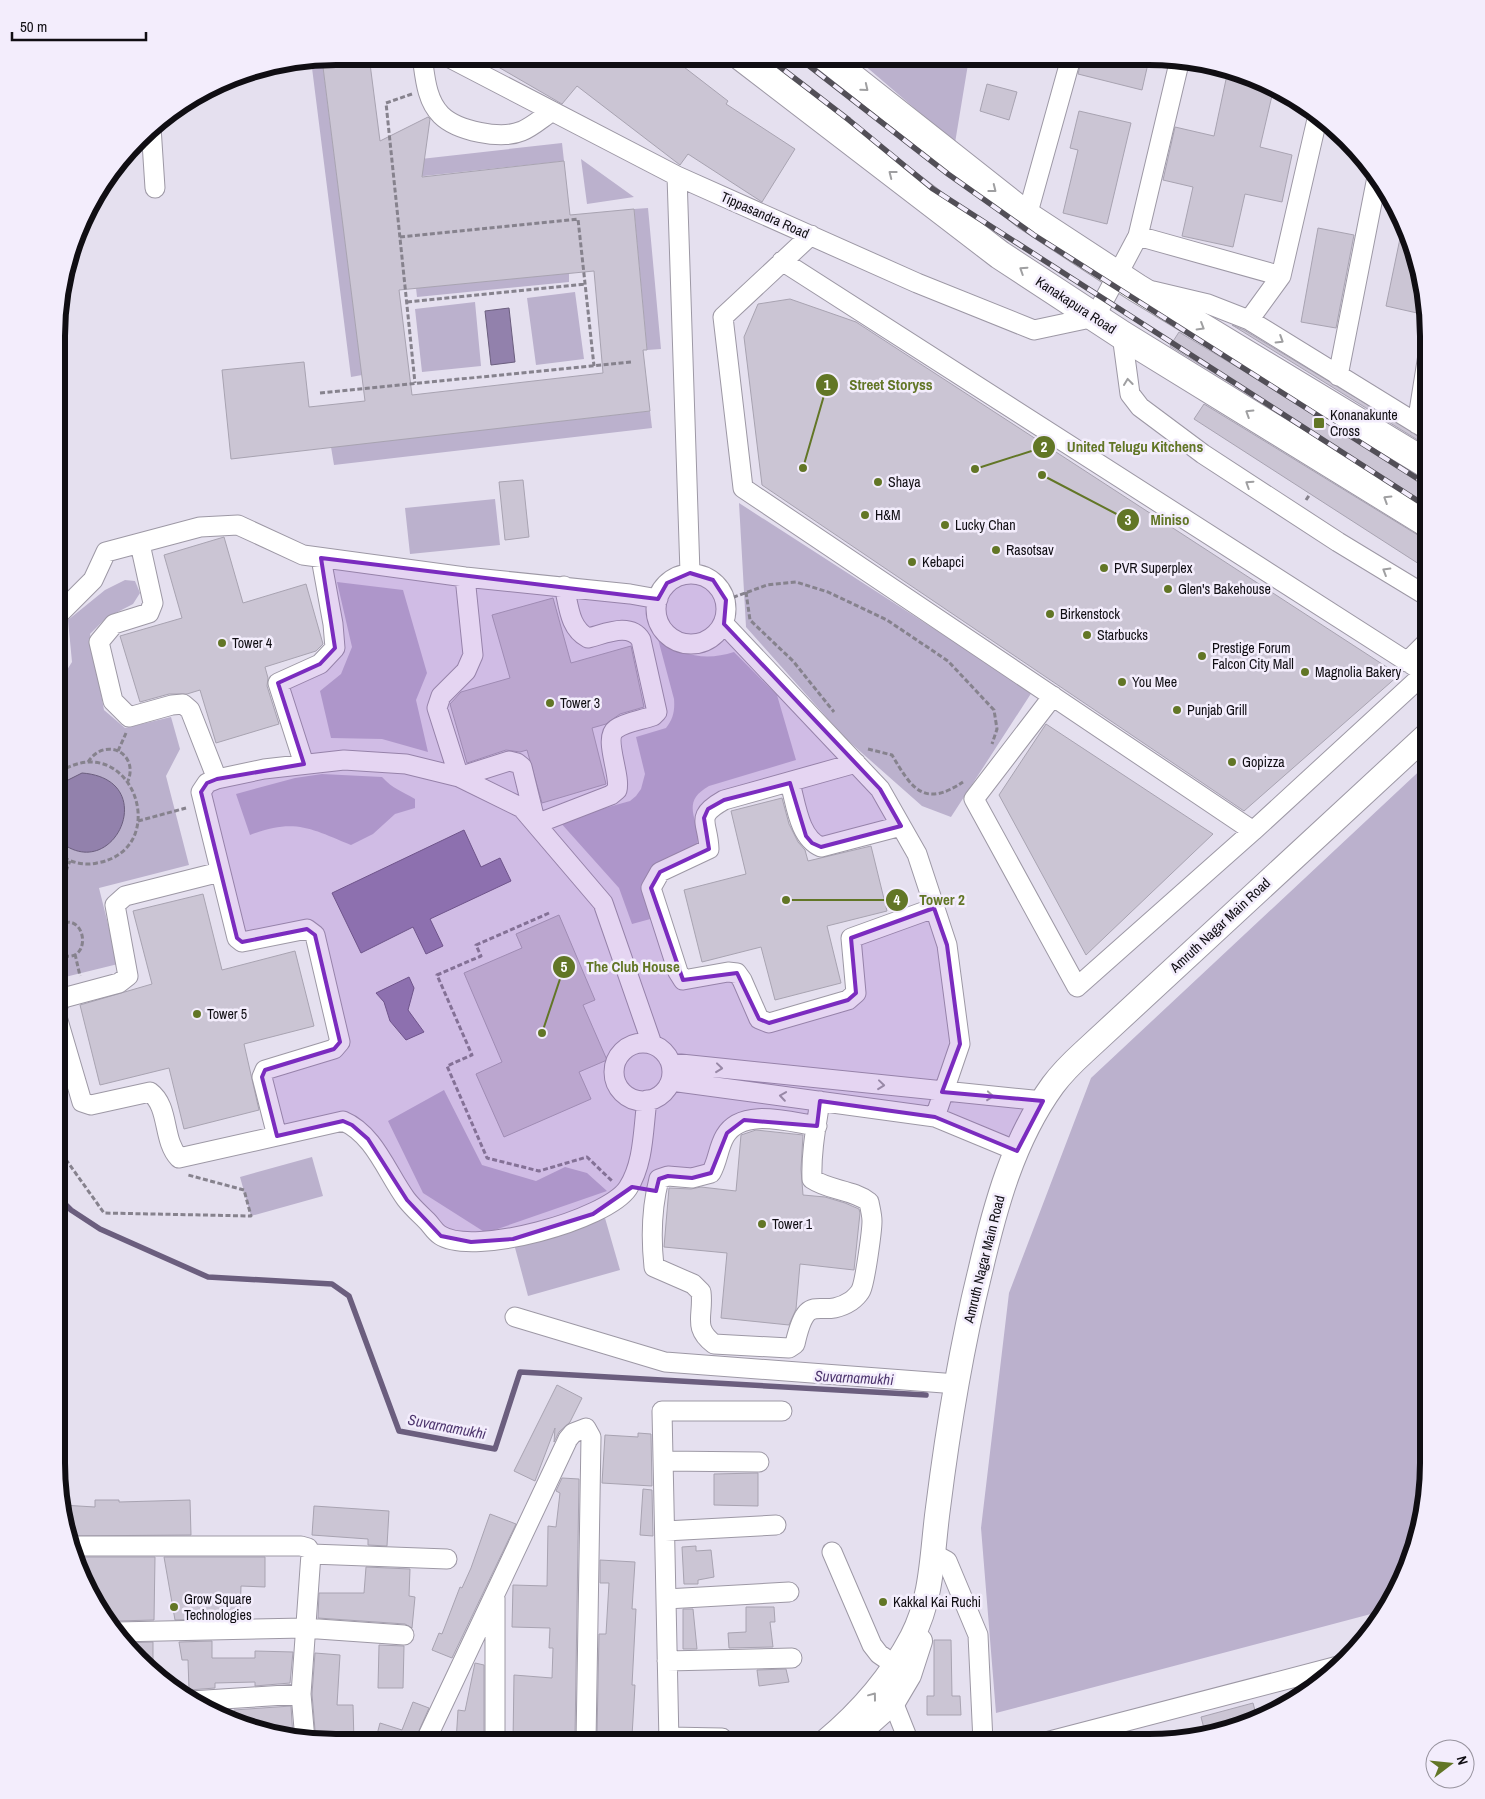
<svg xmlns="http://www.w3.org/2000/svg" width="1485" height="1799" font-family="'Archivo Narrow',sans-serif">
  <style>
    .green { fill: #bbb1cd }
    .water { fill: #9281ac; stroke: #6b5e7e }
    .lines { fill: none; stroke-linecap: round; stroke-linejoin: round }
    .stream { stroke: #6b5e7e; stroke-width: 5.5 }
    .building { fill: #cbc5d4; stroke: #a8a3b1; fill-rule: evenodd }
    .minor-casing { stroke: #9d98a5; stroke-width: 21 }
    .major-casing { stroke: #9d98a5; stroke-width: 26 }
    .highway-casing { stroke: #9d98a5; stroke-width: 30 }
    .path { stroke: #86828d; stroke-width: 3; stroke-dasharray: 5 2.5; stroke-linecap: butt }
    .minor { stroke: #fff; stroke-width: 19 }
    .major { stroke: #fff; stroke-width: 24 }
    .highway { stroke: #fff; stroke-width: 28 }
    .rail-casing { stroke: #524f57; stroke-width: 5.5 }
    .rail { stroke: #f3edfc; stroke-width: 4; stroke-dasharray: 11; stroke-linecap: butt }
    .oneway { stroke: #9f9fa1 }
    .marked { fill: #7b2cbf; fill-opacity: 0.2; stroke: #7b2cbf; stroke-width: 4; stroke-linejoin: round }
    .poi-dot { fill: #627626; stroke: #f3edfc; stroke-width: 2 }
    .labels { text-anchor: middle; stroke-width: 5; stroke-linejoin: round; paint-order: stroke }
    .street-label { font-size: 14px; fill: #100e13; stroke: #f3edfc }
    .poi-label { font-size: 14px; fill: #100e13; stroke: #f3edfc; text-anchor: start }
    .water-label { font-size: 15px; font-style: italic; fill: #4e366e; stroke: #f3edfc }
    .rim { fill: none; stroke: #100e13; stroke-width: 6 }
    .leader { fill: none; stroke: #627626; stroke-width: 2 }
    .callout-dot { fill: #627626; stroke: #f3edfc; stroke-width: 2 }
    .mark-label { font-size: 15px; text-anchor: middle; font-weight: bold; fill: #fff }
    .callout-label { font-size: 15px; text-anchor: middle; font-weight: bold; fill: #627626; stroke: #f3edfc; stroke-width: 5; stroke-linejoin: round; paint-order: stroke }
  </style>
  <rect width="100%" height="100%" fill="#e5e0ef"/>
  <path class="green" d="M856,58h113l-14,85z
    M322,59l40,316 -11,2 -40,-317z
    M562,143l2,18 -159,17 -2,-17z
    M581,159l53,38 -47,7z
    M648,208l13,141 -14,1 -13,-141z
    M569,273v9l-152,15 -1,-9z
    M575,292l9,67 -48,6 -9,-67z
    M475,302l6,64 -59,6 -7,-63z
    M650,411l2,17 -318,37 -3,-18z
    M495,499l5,46 -90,9 -5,-46z
    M739,503l293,189 -81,125 -29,-11 -77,-68 -99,-111z
    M125,580l10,1 5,12 -7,11 -27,14 -16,16 14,76 21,18 46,-11 9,32 -14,27 23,89 -90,23 19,76 -61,15 1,-295 14,-22 -4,-42 37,-30z
    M337,582l66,8 24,83 -11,27 12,52 -46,-13 -51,-1 -11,-47 21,-17 11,-27z
    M658,639c24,17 48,22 76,13l43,43 19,65 -87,26c-32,18 -6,36 -12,60l-34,18 -9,54 -22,6 -13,-36 -60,-67 71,-20 6,-5 5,-7 4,-15 -9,-37 30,-9c7,-9 9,-17 8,-29z
    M1429,762l-1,720 -14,71 -23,50 -5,7 -390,103 -15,-185 28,-235 82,-215z
    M322,774l60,3c11,12 20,14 33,22v9l-20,6 -22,20 -22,11c-41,-17 -57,-27 -101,-10l-14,-41 59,-16z
    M444,1090l38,75 54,16 29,-14 22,6 20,18 -121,42 -63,-40 -35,-72z
    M312,1157l11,39 -72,20 -11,-39z
    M605,1218l15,52 -92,26 -14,-52z"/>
  <path class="water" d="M509,308l6,54 -24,3 -6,-54z
    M82,773c81,6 31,115 -24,67v-55z
    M464,830l17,37 19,-9 11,23 -81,38 13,27 -17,8 -13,-27 -52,26 -29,-60z
    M409,977l5,11 -6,22 16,22 -18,8 -16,-19 -6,-19 -8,-9z"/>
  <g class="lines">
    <path class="stream" d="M57,1196l14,14 29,19 108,48 124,7 17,12 50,135 96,18 25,-77 406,23"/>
  </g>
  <path class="building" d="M336,56h33l11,85 48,-24 2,2 -8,58 142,-16 6,54 64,-6 13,141h-4l7,61 -419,48 -9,-89 82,-8 5,45 56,-6 -43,-342zM594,271l9,102 -191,22 -13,-105z
    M481,57h190l57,44 -2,3 69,45 -33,53 -74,-48 -8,11 -103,-79 -15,18z
    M1082,58l67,1 -7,31 -64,-16z
    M1228,70l28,7 18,10 -14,60 32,8 -10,47 -37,-8 -12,53 -51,-11 11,-49 -30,-7 12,-53 39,9z
    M987,84l30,8 -8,28 -29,-9z
    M1079,111l52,12 -24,101 -44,-11 15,-63 -8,-2z
    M1403,224l16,39 7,52 -40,-9z
    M1318,228l36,7 -18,93 -35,-6z
    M790,299l66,23 543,353 -155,136 -482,-326 -18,-148 14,-33z
    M1232,325l12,5 185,112v5z
    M1179,332l242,146 8,3v24l-259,-159z
    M1204,404l217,133 8,3v9l-10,15 -225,-145z
    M523,480l6,57 -24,3 -6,-58z
    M224,537l19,66 63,-19 17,60 -7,7 -51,16 3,11 -1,8 12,38 -63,19 -16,-53 -13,4h-18l-29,8 -20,-66 62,-18 -18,-63z
    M553,598l18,65 60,-17 13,61 -24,7 -14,10 -14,4 14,56 -64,19 -15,-53 -7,2 -14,-2 -39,13 -17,-59 11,-12 49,-14 -18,-63z
    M1046,724l167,110 -127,121 -87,-160z
    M782,798l7,26 9,18 7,8 3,11 63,-15 16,65 -60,15 14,57 -66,17 -14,-53 -59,15 -18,-72 62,-16 -15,-63z
    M203,894l19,76 73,-19 19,75 -70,18 15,66 -75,19 -15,-61 -69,17 -20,-80 72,-21 -19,-73z
    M559,915l36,85 -12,5 24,55 -28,12 12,27 -87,38 -28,-63 26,-12 -38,-89 58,-25 -6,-14z
    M756,1130l47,5 -2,34 2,26 22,2 20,6 14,6 1,4 -6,57 -54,-6 -4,45 -7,16 -68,-7 6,-65 -63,-6 5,-59 22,1 10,-2 35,4 5,-56z
    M557,1385l25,13 -12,24 -11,10 -5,10 1,-14 -20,53 -21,-10z
    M638,1433l13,1 1,52 -50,-3 3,-48 33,2z
    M758,1473v33l-44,-1v-31z
    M562,1478l17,1 -4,257h-32v6h-30l1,-67 38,3 1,-30h-4l1,-20 -38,-1 1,-42 34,1 1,-60 8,1 4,-34 -4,-2z
    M643,1489l9,1 1,46 -13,-1z
    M95,1500h24v2l71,-2 1,35 -125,1 -4,-31 33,2z
    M314,1506l75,5 -2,35 -19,-1v-6l-56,-4z
    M490,1514l26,10 -64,134 -20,-8 7,-17 3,1 18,-47 2,1 9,-20z
    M696,1546v5l15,-1 3,27 -16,3v4h-14l-2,-37z
    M75,1557h80l-1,63 -38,1 -7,2 -15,-20z
    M164,1557h101v30l-24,-1 -1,32 -65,2z
    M600,1560l35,2 -3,47h4l-4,76h3l-3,51 -35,-2 2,-100h7l3,-51h-9z
    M366,1567l44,2 -1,27 6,1 -3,31 -7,-4 -87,-6 1,-25h45z
    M746,1607h28l1,15h-5l3,25 -44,1 -1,-15 18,-1z
    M683,1609h10l4,40h-14z
    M934,1640h17l1,56h8l1,19h-34v-19h7z
    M212,1641v17h43v-7l38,1 -3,31 -35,3v-4l-40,1v5l-26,2 -1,-30h-6l-3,-18z
    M153,1642v31l-15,-12 -13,-18z
    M379,1645l25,1 -1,42h-25z
    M315,1653l25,2 -3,50h16l1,37h-38l-4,-48z
    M475,1663l9,2v77h-28l2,-32 7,1z
    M786,1669l3,13 -30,4 -2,-16z
    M413,1702l16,6 -15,34h-39l5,-19 22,7z
    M1253,1703l4,15 -35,15 -16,3 -5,-19z
    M291,1706l2,31 -47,-9 -12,-6v-12z"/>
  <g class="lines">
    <g class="minor-casing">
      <path id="minor" d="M422,56c3,20 4,44 19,59 16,16 60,25 81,16 10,-4 20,-13 29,-19
        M448,57l229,119 240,107 117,47 61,-13 43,-81 143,40
        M151,127l4,61
        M677,176l13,397
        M1027,216l44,-158
        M1138,236l42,-177
        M782,261l643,412 -172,158 -510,-343 -20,-171 88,-82
        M1153,291l55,13 41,16 180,111
        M1249,320l32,-44 37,-161
        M1122,335l8,59 10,13 63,47 135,88 84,51 7,1
        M1338,376l39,-199
        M1417,424l11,-69
        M140,544l13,59 -4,10 -35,11 -15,18 14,59 16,16 43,-12 11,-1 7,6 27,69
        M656 609a35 35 0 1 1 70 0a35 35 0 1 1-70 0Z
        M465,577l8,78 -7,16 -25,25 -4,12 22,69 50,-16 8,2 5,4 14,57 75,-29 6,-5c4,-15 -14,-52 -1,-61 9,-7 26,-9 37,-13l4,-4 -16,-72c-11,-18 -36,-6 -53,-2 -19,-10 -19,-32 -24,-52
        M58,615l35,-35 13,-28 94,-25 38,-2 65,30 162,22 165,17 28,5
        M724,624l156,165 37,65 30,91 13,99 -25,73
        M1407,662l22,-22
        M1053,696l-79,103 103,188 176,-156
        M856,763l-132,37c-30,17 -16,21 -15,49l-49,23 -9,16 27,84 5,8 45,-8 9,1 5,7 17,39 10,4 79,-23 8,-7 -5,-55 83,-30
        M304,764l-26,-81 42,-19 15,-16 -2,-24 -12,-66
        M790,783c6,21 9,55 31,64l80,-21
        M57,1006l6,-8 56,-15 9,-7 -13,-71 10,-9 95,-24
        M57,1017l25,85 9,3 59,-13c20,15 12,48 29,66l98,-22 -15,-59 3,-7 69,-21 6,-7 -25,-107 -8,-6 -65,13 -5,-4 -36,-146 6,-9 10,-4 47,-10 80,-9 62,4 53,13 63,31 81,95 49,141
        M614 1072a29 29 0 1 1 58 0a29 29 0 1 1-58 0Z
        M671,1063l372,38
        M671,1081l264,36 82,34
        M817,1126c-28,-4 -75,-19 -92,10 -7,12 -7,25 -14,37l-19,5 -24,-2 -9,3c-7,27 -8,60 -5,88l39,17 8,8c3,24 -9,35 13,52l75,4 6,-4c13,-58 24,-22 56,-43 3,-2 9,-8 10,-11 4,-8 11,-59 11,-69 0,-6 -2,-13 -3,-19 -17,-13 -39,-11 -57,-23 -1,-26 4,-52 8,-78
        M277,1136l66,-15c31,13 44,52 63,78 6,8 14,15 21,22 4,4 8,11 13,14 33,22 167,-15 188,-47 16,-25 15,-58 19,-88
        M515,1317l150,45 292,22
        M663,1461l96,1
        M665,1531l111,-6
        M70,1546h231l7,2 3,6 -10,140 4,46
        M832,1552l40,93 7,9 16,11
        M311,1554l136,5
        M934,1554l13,7 31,74 5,107
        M495,1598v144
        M666,1599l123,-7
        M116,1632l188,-4 100,7
        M667,1661l125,-3
        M191,1701l110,-7
        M893,1702l16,40
        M669,1737l53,1
        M849,1741v1
        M425,1742l143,-303 5,-6 13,-5 5,9 -5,305
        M669,1742l-7,-331h120
        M1046,1742l296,-77"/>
    </g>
    <g class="major-casing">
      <path id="major" d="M858,1733l35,-31 16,-27 11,-34
        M825,1742c36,-30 65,-63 87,-105 21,-40 20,-86 26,-129 10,-80 23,-159 42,-236 15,-65 33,-132 73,-187 9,-12 20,-23 31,-33l345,-319"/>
    </g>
    <g class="highway-casing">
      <path id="highway" d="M742,57l258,198 122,80 307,189
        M827,58l200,158 110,72 292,177"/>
    </g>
    <path class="path" d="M412,94l-26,9 29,280
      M400,237l178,-18 16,147
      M407,302l178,-18
      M320,393l311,-31
      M1306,500l4,-6
      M746,592l4,28 43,41 41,51
      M726,600l41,-15 29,-3 32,10 59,28 61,41 46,49 3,19 -5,15
      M868,749l24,6c20,34 32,53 71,27
      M118,751l8,-18
      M88,762c17,-26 51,-9 40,19
      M138,821l48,-13
      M58,853c10,9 25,13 39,10 78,-14 34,-138 -39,-90
      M549,913l-73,32 5,11 -44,19 35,80 -25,11 40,92 52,13 48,-14 25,24
      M65,923c-5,-22 -4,-41 5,-62
      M57,953c37,18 31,-47 0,-27
      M75,954l5,22
      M57,1112l9,-3
      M57,1147l47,66 147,3 -7,-26 -56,-15"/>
    <use href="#minor" class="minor"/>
    <use href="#major" class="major"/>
    <use href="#highway" class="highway"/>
    <g class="rail-casing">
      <path id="rail" d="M767,57l82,63 84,69 496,319
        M799,58l149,116 86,61 395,251"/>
    </g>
    <use href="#rail" class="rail"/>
  </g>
  <defs><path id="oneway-chevron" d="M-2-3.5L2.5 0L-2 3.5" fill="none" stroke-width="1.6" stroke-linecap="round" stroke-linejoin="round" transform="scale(1.25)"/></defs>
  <g class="oneway">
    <use href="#oneway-chevron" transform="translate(865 88) rotate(39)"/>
    <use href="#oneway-chevron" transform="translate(892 174) rotate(-142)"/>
    <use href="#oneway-chevron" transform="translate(993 189) rotate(38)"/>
    <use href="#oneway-chevron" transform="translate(1023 270) rotate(-147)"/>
    <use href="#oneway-chevron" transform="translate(1201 327) rotate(31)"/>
    <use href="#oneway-chevron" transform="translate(1280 340) rotate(32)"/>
    <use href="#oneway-chevron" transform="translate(1128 382) rotate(-97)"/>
    <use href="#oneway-chevron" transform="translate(1249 413) rotate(-148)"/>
    <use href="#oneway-chevron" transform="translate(1249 484) rotate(-147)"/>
    <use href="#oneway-chevron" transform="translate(1387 499) rotate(-148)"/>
    <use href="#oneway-chevron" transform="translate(1386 571) rotate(-149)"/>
    <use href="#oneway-chevron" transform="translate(719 1068) rotate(6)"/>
    <use href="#oneway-chevron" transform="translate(881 1085) rotate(6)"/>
    <use href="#oneway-chevron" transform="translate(783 1096) rotate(-172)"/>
    <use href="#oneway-chevron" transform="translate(990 1096) rotate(5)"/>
    <use href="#oneway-chevron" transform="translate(873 1696) rotate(-53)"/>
  </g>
  <path class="marked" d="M321,558l337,41 9,-16 23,-10 23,7 13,20 -2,24 156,165 21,37 -80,21 -9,-4 -6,-7 -16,-53 -66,17 -16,9 -4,9 5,31 -49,23 -9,16 32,92 54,-7 22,46 10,4 79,-23 8,-7 -5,-55 83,-30 13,37 13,99 -18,48 101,9 -26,50 -82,-34 -115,-16 -3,25 -73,-6 -17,13 -16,40 -19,5 -24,-2 -9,3 -3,12 -24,-4 -39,27 -80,25 -42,3 -30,-6 -34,-36 -39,-61 -16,-14 -9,-4 -66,15 -15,-59 3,-7 69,-21 6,-7 -25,-107 -8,-6 -65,13 -5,-4 -36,-146 6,-9 10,-4 87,-15 -26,-81 42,-19 15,-16z"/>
  <g class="poi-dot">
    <rect x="1313" y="417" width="12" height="12" rx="2.5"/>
    <circle cx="878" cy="482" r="5"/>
    <circle cx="865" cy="515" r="5"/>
    <circle cx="945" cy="525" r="5"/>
    <circle cx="996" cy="550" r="5"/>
    <circle cx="912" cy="562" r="5"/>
    <circle cx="1104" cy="568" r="5"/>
    <circle cx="1168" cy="589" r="5"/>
    <circle cx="1050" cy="614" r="5"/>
    <circle cx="1087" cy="635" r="5"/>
    <circle cx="222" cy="643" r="5"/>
    <circle cx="1202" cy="656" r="5"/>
    <circle cx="1305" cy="672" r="5"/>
    <circle cx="1122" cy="682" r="5"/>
    <circle cx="550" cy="703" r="5"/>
    <circle cx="1177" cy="710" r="5"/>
    <circle cx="1232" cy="762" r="5"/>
    <circle cx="197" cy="1014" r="5"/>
    <circle cx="762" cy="1224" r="5"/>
    <circle cx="883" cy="1602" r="5"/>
    <circle cx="174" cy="1607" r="5"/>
  </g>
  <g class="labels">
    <g class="street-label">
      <text transform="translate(765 215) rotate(24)" y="5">Tippasandra Road</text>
      <text transform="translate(1076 305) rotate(33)" y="5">Kanakapura Road</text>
      <text transform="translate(1220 925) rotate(-43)" y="5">Amruth Nagar Main Road</text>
      <text transform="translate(984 1259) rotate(-76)" y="5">Amruth Nagar Main Road</text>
    </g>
    <g class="poi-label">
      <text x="1330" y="420">Konanakunte<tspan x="1330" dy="16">Cross</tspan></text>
      <text x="888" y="487">Shaya</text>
      <text x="875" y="520">H&amp;M</text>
      <text x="955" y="530">Lucky Chan</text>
      <text x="1006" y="555">Rasotsav</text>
      <text x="922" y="567">Kebapci</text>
      <text x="1114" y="573">PVR Superplex</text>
      <text x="1178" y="594">Glen's Bakehouse</text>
      <text x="1060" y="619">Birkenstock</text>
      <text x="1097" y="640">Starbucks</text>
      <text x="232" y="648">Tower 4</text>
      <text x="1212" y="653">Prestige Forum<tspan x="1212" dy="16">Falcon City Mall</tspan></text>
      <text x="1315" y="677">Magnolia Bakery</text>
      <text x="1132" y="687">You Mee</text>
      <text x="560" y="708">Tower 3</text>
      <text x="1187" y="715">Punjab Grill</text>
      <text x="1242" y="767">Gopizza</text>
      <text x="207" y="1019">Tower 5</text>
      <text x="772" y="1229">Tower 1</text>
      <text x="184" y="1604">Grow Square<tspan x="184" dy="16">Technologies</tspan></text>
      <text x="893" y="1607">Kakkal Kai Ruchi</text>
    </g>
    <g class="water-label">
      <text transform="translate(854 1378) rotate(3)" y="5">Suvarnamukhi</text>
      <text transform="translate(447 1427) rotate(11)" y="5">Suvarnamukhi</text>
    </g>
  </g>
  <path d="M0 0H1485V1799H0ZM336 65H1149A271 271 0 0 1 1420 336V1463A271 271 0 0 1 1149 1734H336A271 271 0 0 1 65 1463V336A271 271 0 0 1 336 65Z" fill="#f3edfc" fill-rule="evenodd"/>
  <path class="rim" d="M336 65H1149A271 271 0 0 1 1420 336V1463A271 271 0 0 1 1149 1734H336A271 271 0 0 1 65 1463V336A271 271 0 0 1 336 65Z"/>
  <path class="leader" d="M803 468L827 385M975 469L1044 447M1042 475L1128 520M786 900L897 900M542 1033L564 967"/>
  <g class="callout-dot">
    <circle cx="803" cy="468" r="5"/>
    <circle cx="975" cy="469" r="5"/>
    <circle cx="1042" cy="475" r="5"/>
    <circle cx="786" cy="900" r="5"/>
    <circle cx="542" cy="1033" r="5"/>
    <circle cx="827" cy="385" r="12"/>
    <circle cx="1044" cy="447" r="12"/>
    <circle cx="1128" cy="520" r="12"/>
    <circle cx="897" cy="900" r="12"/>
    <circle cx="564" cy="967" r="12"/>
  </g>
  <g class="mark-label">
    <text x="827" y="390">1</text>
    <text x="1044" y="452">2</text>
    <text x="1128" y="525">3</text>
    <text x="897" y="905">4</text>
    <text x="564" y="972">5</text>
  </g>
  <g class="callout-label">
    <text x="891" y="390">Street Storyss</text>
    <text x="1135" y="452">United Telugu Kitchens</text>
    <text x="1170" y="525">Miniso</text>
    <text x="942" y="905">Tower 2</text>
    <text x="633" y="972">The Club House</text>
  </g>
  <g transform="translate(1450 1764) rotate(74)"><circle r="24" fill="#f3edfc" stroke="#98949f"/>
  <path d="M0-4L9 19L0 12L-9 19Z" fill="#627626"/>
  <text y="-8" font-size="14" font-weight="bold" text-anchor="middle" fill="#100e13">N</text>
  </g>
  <path d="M12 32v8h134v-8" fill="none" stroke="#100e13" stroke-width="2.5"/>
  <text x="20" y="32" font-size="15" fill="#100e13" stroke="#f3edfc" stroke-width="4" paint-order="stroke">50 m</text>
</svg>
